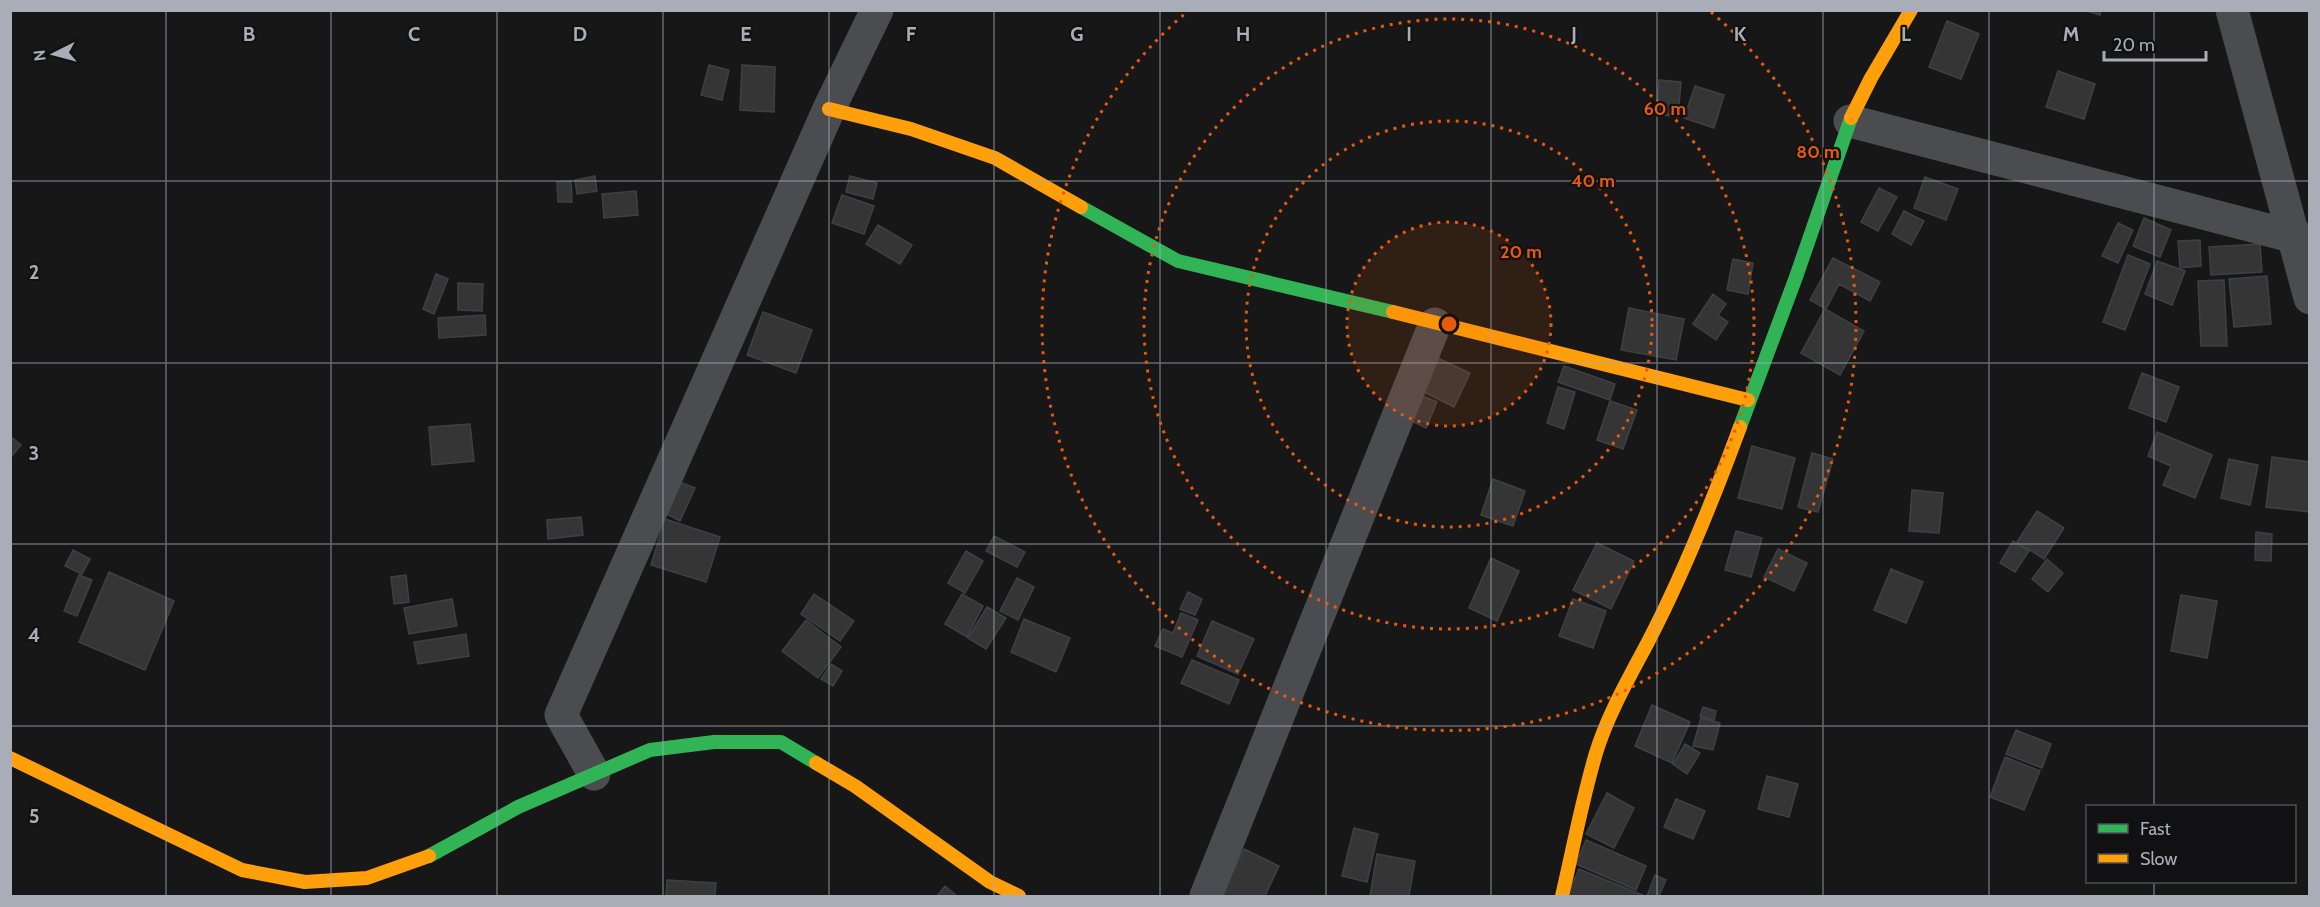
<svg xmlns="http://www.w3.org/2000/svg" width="2320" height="907" font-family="Cabin,sans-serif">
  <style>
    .building { fill: #353536; stroke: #3f4043; stroke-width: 1.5 }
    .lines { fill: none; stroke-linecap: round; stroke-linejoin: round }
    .street { stroke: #4b4c50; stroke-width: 33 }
    .fast { stroke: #30b455; stroke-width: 14 }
    .slow { stroke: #ff9f0a; stroke-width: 14 }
    .grid { fill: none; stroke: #a8adb8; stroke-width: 1.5; stroke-opacity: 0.55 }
    .ring { fill: none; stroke: #e8590c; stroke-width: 3; stroke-dasharray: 3 6 }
    .grid-label { font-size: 20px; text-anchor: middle; font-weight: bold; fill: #a8adb8; stroke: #111113; stroke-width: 4.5; stroke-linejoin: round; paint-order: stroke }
    .centre { fill: #e8590c; stroke: #111113; stroke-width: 3 }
    .ring-label { font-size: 18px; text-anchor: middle; font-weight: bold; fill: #e8590c; stroke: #111113; stroke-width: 4.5; stroke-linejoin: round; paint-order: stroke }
  </style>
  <rect width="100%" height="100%" fill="#171717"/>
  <path class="building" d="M2084,10h17l-1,5z
    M1947,21l32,13 -18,45 -32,-12z
    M709,65l20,5 -7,30 -21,-5z
    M742,65l33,2 -1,45 -34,-2z
    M2058,71l37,13 -11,35 -38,-12z
    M1659,80l22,2 -3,35 -22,-3z
    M1695,86l29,9 -10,33 -30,-10z
    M595,176l2,15 -20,3 -2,-14z
    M850,176l27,7 -4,16 -27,-7z
    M1925,177l33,12 -12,31 -32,-12z
    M571,181l1,21h-14l-1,-20z
    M1879,188l18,9 -19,34 -17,-9z
    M636,191l2,24 -34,3 -2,-24z
    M842,195l32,11 -10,28 -32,-11z
    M1904,211l20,10 -13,24 -19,-11z
    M2144,218l27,12 -11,27 -27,-11z
    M2118,223l15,7 -15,33 -16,-7z
    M878,225l34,20 -12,19 -34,-20z
    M2200,240l1,26 -21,2 -2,-27z
    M2260,244l2,28 -51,3 -2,-28z
    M2128,255l22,9 -25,66 -22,-8z
    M1833,258l47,24 -10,19 -31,-17 -13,25 -16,-9z
    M1733,259l20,4 -5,31 -21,-4z
    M2157,261l28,10 -13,34 -27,-11z
    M436,274l12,5 -14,35 -11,-5z
    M2267,276l4,48 -37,3 -5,-48z
    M2224,280l3,66h-26l-3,-65z
    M458,283l25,1 -1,27 -24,-1z
    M1713,294l13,10 -8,11 10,7 -12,18 -23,-16z
    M1629,308l55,11 -8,41 -55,-10z
    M1825,309l39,22 -24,44 -39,-22z
    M763,312l49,18 -16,43 -49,-18z
    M485,315l1,20 -47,3 -1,-20z
    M1429,354l41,19 -16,34 -40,-20z
    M1564,366l51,18 -5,16 -52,-18z
    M2142,373l37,14 -13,35 -37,-14z
    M1558,387l17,5 -11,37 -17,-6z
    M1415,393l22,9 -11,26 -21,-10z
    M1610,401l27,9 -14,39 -26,-9z
    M470,424l4,37 -42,4 -3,-38z
    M2157,432l55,23 -17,43 -32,-13 8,-19 -23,-10z
    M10,436l11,9 -11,13z
    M1752,446l43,12 -13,51 -44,-11z
    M1812,453l21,6 -15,53 -20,-5z
    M2272,457l38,5 -1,50 -43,-5z
    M2229,459l29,6 -8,40 -29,-7z
    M1493,479l32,12 -12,35 -32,-11z
    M677,481l18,7 -15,33 -17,-9z
    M1912,490l31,3 -4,40 -30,-2z
    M2037,511l27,17 -20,31 -27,-17z
    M581,517l2,18 -35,4 -1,-19z
    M665,519l55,18 -14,45 -55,-17z
    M1736,531l26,7 -11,39 -26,-7z
    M2256,532l16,2 -1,27 -16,-1z
    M994,536l31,16 -8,15 -31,-16z
    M2013,541l16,10 -14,21 -15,-9z
    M1597,543l37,18 -23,48 -38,-19z
    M1778,549l29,14 -13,28 -30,-14z
    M73,550l17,9 -8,15 -17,-8z
    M966,551l17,10 -18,32 -17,-10z
    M1491,558l28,13 -22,50 -28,-13z
    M2047,559l16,14 -15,19 -16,-13z
    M1891,569l32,13 -17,41 -32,-13z
    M109,572l65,29 -29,69 -66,-28z
    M79,575l13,5 -15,36 -13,-5z
    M406,575l3,27 -15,2 -3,-27z
    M1017,578l17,9 -16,33 -18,-9z
    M1188,592l14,7 -7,16 -15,-6z
    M814,594l40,27 -14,20 -39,-27z
    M962,594l21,12 -16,31 -22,-13z
    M2181,595l36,6 -10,57 -36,-7z
    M452,599l5,27 -48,8 -5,-26z
    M1573,599l33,12 -13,37 -34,-12z
    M987,607l19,11 -20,31 -18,-11z
    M1181,613l17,7 -16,37 -27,-11 8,-17 10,4z
    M1024,619l46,19 -14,34 -45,-20z
    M806,620l35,27 -23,31 -36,-27z
    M1212,621l42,18 -16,35 -41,-18z
    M466,634l3,22 -51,8 -4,-22z
    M1192,660l47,20 -10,24 -48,-21z
    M831,664l11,7 -9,15 -12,-7z
    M1652,705l38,17 -18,41 -37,-17z
    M1703,707l13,4 -2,9 -14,-4z
    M1701,718l19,5 -7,27 -20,-4z
    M2016,730l35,14 -9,24 -36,-14z
    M1685,744l15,9 -13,21 -14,-10z
    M2005,757l35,14 -16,39 -34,-13z
    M1767,776l31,8 -9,33 -31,-8z
    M1607,793l27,15 -20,40 -28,-14z
    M1676,799l29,12 -12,28 -29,-12z
    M1354,828l24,6 -11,48 -25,-6z
    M1586,840l60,26 -10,24 -60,-26z
    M1244,849l35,17 -14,30h-44z
    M1377,854l38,7 -6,35h-39z
    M1579,869l66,27h-78z
    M1655,875l11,5 -7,16h-12z
    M667,880l49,3 -1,13h-49z
    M945,886l12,10h-20z"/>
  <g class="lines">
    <path class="street" d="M2232,10l78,288
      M1850,121l460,120
      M594,774l-33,-59 268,-606 48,-99
      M1206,896l229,-572"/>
    <path class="fast" d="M1081,207l97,54 215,51
      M1740,427l56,-150 55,-159
      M429,856l89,-49 132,-57 64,-8h67l35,21"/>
    <path class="slow" d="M829,109l82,20 84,29 86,49
      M1851,118l20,-40 40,-68
      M1393,312l355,88
      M10,758l232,112 63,12 62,-4 62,-22
      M816,763l39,23 135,96 29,14
      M1562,896c11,-47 20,-96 34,-143 11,-37 34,-77 52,-111 36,-69 65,-142 92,-215"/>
  </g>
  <path class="grid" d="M166,10v886M331,10v886M497,10v886M663,10v886M829,10v886M994,10v886M1160,10v886M1326,10v886M1491,10v886M1657,10v886M1823,10v886M1989,10v886M2154,10v796M10,181h2300M10,363h2300M10,544h2300M10,726h2300M2154,882v14"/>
  <circle cx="1449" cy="324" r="102" fill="#e8590c" fill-opacity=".12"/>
  <g class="ring">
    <circle cx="1449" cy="324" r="102"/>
    <circle cx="1449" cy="324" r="203"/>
    <circle cx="1449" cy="324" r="305"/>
    <path d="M1711 12A407 407 0 1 1 1187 12"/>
  </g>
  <g class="grid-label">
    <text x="249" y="41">B</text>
    <text x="414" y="41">C</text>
    <text x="580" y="41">D</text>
    <text x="746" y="41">E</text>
    <text x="911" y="41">F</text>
    <text x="1077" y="41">G</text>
    <text x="1243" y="41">H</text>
    <text x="1409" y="41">I</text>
    <text x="1574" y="41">J</text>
    <text x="1740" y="41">K</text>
    <text x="1906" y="41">L</text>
    <text x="2071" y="41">M</text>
    <text x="34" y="279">2</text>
    <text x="34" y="460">3</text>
    <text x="34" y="642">4</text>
    <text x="34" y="823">5</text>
  </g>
  <circle cx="1449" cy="324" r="9" class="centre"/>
  <g class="ring-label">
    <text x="1665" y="115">60 m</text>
    <text x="1818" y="158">80 m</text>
    <text x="1593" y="187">40 m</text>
    <text x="1521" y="258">20 m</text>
  </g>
  <rect width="2320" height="907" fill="none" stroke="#a8adb8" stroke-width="24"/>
  <rect x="2086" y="805" width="210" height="78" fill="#111113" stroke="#4d4f55" stroke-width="1.5"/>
  <rect x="2098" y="824" width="30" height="9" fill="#30b455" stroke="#4d4f55" stroke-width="1.5"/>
  <text x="2140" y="835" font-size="18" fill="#a8adb8">Fast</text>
  <rect x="2098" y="854" width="30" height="9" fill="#ff9f0a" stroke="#4d4f55" stroke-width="1.5"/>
  <text x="2140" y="865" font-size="18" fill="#a8adb8">Slow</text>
  <g transform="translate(54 54) rotate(264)" stroke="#111113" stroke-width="4.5" paint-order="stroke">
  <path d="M0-4.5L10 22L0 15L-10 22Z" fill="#a8adb8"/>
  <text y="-9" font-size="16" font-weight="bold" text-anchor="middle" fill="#a8adb8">N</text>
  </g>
  <path d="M2104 51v9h102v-9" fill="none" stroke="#a8adb8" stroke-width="3"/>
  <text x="2113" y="51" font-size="18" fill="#a8adb8" stroke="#111113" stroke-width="4.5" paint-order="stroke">20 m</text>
</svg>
